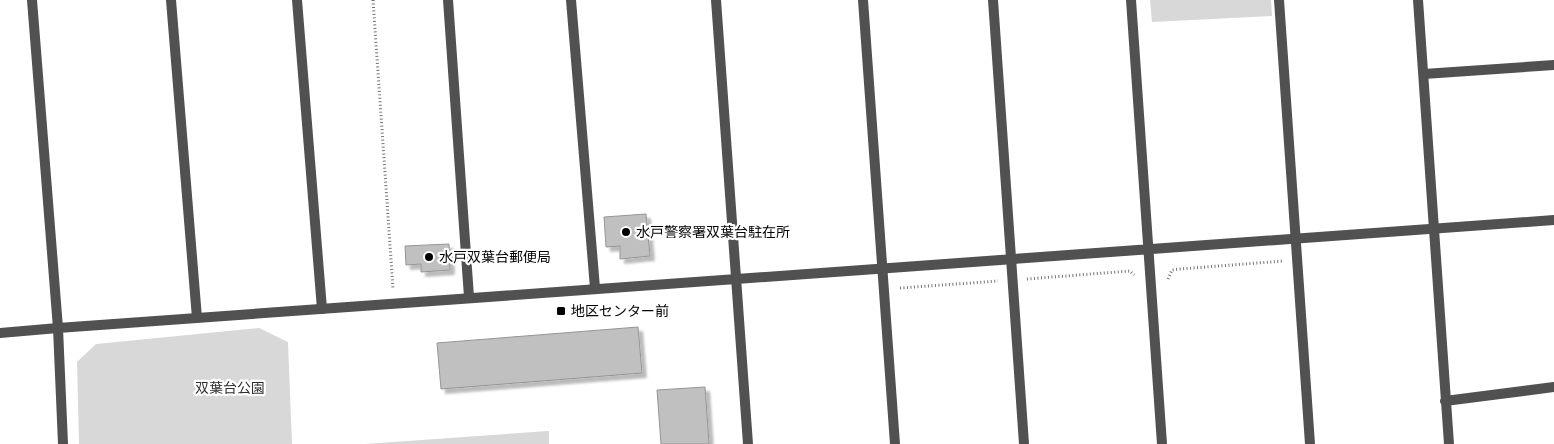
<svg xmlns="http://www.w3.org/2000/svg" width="1554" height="444" font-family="'Fira Sans','Noto Sans JP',sans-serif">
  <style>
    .green { fill: #d8d8d8 }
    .building { fill: #c0c0c0; stroke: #959595; filter: url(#shadow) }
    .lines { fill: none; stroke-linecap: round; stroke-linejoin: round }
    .path { stroke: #737373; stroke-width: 3; stroke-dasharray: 1 2.5; stroke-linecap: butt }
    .minor { stroke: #515151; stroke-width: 10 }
    .tertiary { stroke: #515151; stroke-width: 10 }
    .poi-dot { fill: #000; stroke: #fff; stroke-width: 2 }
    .labels { text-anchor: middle; stroke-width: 4.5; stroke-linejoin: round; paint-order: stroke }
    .poi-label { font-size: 14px; fill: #000; stroke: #fff; text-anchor: start }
    .park-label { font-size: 14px; fill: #2f2f2f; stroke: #fff }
  </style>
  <defs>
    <filter id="shadow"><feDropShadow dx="4.5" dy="4.5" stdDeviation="1" flood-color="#0004"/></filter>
  </defs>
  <rect width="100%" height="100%" fill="#fff"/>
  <path class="green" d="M1150,0h121l1,16 -120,6z
    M259,328l29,14 4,102h-213l-2,-82 19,-18z
    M549,431v13h-184l183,-13z"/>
  <path class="building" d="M646,214l4,42 -30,3v-13l-14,1 -2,-30z
    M449,244l1,26 -29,2v-8l-15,1 -1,-19z
    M638,327l4,46 -201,16 -4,-46z
    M705,387l4,57h-48l-4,-54z"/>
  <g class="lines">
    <path class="path" d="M373,0l20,288
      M1027,279l103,-8 4,4
      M1168,279l4,-9 8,-1 103,-8
      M900,288l98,-7"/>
    <path class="minor" d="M171,0l26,318
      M297,0l25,309
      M448,0l21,297
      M571,0l24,288
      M863,0l32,444
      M993,0l31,444
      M1279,0l31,444
      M1418,0l31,444
      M1424,74l130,-9
      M0,333l58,-5
      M1445,401l109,-14"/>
    <path class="tertiary" d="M32,0l26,328 5,116
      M716,0l32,444
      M1131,0l31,444
      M58,328l1496,-108"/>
  </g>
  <g class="poi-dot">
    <circle cx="626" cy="232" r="5"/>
    <circle cx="429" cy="257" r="5"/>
    <rect x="556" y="306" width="10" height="10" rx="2.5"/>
  </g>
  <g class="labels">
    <g class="poi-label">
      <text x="636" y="237">水戸警察署双葉台駐在所</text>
      <text x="439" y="262">水戸双葉台郵便局</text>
      <text x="571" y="316">地区センター前</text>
    </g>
    <g class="park-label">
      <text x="230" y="393">双葉台公園</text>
    </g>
  </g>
</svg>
